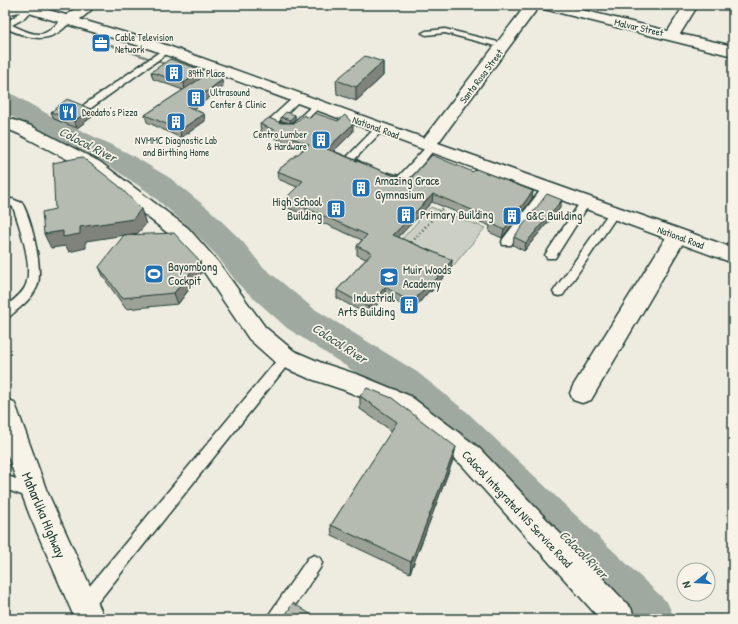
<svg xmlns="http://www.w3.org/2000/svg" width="738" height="624" font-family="'Patrick Hand',sans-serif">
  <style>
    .green { fill: #cccfc4; stroke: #76867c }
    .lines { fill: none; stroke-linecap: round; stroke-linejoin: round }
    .stream { fill: #6c7e74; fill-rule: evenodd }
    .river { fill: #9fa99f; fill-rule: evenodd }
    .lane-casing { stroke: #1f3d34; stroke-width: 3 }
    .street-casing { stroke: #1f3d34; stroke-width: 3 }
    .secondary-casing { stroke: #1f3d34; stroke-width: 3 }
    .highway-casing { stroke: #1f3d34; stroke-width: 3 }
    .path { stroke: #1f3d34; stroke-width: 2.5; stroke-dasharray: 1 3; stroke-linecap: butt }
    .lane { fill: #f7f3e8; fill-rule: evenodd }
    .street { fill: #f7f3e8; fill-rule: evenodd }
    .secondary { fill: #f7f3e8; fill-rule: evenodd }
    .highway { fill: #f7f3e8; fill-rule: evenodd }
    .wall { fill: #9ca197; stroke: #1f3d34 }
    .shaded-wall { fill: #7f837b; stroke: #1f3d34 }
    .building { fill: #b5bbb0; stroke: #1f3d34 }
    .labels { text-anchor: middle; stroke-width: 3.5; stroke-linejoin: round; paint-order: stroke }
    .far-street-label { font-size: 10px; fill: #1f3d34; stroke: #f7f3e8 }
    .far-poi-label { font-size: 10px; fill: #1f3d34; stroke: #f7f3e8; text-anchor: start }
    .poi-label { font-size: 12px; fill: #1f3d34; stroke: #f7f3e8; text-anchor: start }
    .street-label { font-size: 12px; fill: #1f3d34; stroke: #f7f3e8 }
    .water-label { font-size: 13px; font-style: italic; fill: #3f584f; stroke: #f7f3e8 }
    .near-street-label { font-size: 14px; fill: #1f3d34; stroke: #f7f3e8 }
  </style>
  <rect width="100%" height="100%" fill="#eeece1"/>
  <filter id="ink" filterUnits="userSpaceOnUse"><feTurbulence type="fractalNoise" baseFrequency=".025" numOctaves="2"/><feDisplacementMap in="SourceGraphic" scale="8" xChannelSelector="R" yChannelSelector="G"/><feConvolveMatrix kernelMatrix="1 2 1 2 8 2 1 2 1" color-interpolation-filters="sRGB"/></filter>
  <g filter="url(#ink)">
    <path class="green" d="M431,207l54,21 -32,38 -54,-24z"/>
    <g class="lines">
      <path class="stream" d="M98,40h2l71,25 -3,1 -70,-24z"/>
      <path class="river" d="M5,93l9,2 39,22 75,36 42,25 41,33 31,30 20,25 51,42 104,64 51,41 199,189 8,17h-59l-176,-182 -51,-43 -102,-66 -49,-44 -20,-27 -29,-30 -41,-35 -40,-27 -75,-36 -28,-17z"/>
      <g class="lane-casing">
        <path id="lane" d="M26,6h6l1,2 -10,11 -11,6c9,4 19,10 29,9 11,-1 19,-18 30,-16l1,2c-22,26 -40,19 -67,8v-5l12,-8z
          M445,29l61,15 1,2 -4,2 -58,-15 -19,2 -4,-2 4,-2z
          M165,48h3l4,2 -81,58h-6l-2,-2 2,-2z
          M298,95l4,3 -23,23v1l12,3 24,-22h6l1,2 -26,25h-14l-10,-4 -3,-6 2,-2 24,-22z
          M380,125l3,1 2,2 -2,2 -28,29 12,7 -2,2c-7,2 -16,-3 -20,-9l2,-2 30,-31z
          M431,144l5,3c-6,8 -22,28 -30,34 -7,5 -18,1 -23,-5l1,-2 4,-1 11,3 29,-31z
          M547,186l4,1 1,2 -1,2 -40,54h-8l-1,-3 1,-3 40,-52z
          M12,199l10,4c9,15 22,67 15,84 -6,13 -18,21 -28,30l-4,2v-12c7,-6 16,-12 20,-20 9,-18 -4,-56 -10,-74l-2,-6 -2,-1 -6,1v-6z
          M585,200l5,3 -35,55h-8l-2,-3 36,-54z
          M614,209l4,2 1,2 -56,82 -4,1 -4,-1 -2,-3 2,-3 55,-78z
          M286,353l4,1 2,4 -2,4 -200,250 -6,2 -6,-2 -2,-6 2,-6 204,-246z
          M5,475l33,12 2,5 -2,5 -5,2 -28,-10z
          M314,555l6,3 2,5 -2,5 -34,51h-18l2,-6 38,-55z"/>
      </g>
      <g class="street-casing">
        <path id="street" d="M79,5h16c-6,9 -21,21 -32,18l-2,-3z
          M538,5h24l106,26 16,-26h14l-18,29 53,12v10l-193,-48z
          M5,117l26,9 69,36 88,66 30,34 47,65 29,24 28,12 37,12 51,21 69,52 152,160 4,11h-35l-139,-155 -69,-54 -48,-20 -36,-12 -30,-13 -29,-26 -45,-67 -30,-34 -86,-68 -69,-36 -14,-6z
          M677,229l7,2 3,5 -96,164 -9,3 -9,-3 -3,-7 3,-7 97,-155z"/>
      </g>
      <g class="secondary-casing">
        <path id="secondary" d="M10,5h22l128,38 264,95 102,-133h14l-102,138 295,105v15l-583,-214 -138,-41z"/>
      </g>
      <g class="highway-casing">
        <path id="highway" d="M14,5h17l1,2 -2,3 -25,5v-8z
          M5,399l9,3 3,7 29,80 59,130h-30l-45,-103 -25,-67z"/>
      </g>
      <path class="path" d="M409,245l37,-41"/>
      <use href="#lane" class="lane"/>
      <use href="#street" class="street"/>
      <use href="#secondary" class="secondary"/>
      <use href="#highway" class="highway"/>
    </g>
    <path class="wall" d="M383,62v14l-27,25 -19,-7 -1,-14z
      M202,70l2,6 19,11 -29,22 10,5 1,7 -24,17 -34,-16 -2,-7 38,-25 -30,-11 -2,-7z
      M51,112l42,4 -16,12 -23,-9z
      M295,115v4l-4,4 -10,-2v-4z
      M310,118l43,14 -19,19 58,24 17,5 64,-8 60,19 -1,8 -30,39 -13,-6 1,-6 -58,-24 -34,35 54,23 -1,8 -20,24 -2,-1 -17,20 -27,-16 -17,20 -31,-17v-8l29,-31 -9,-4v-9l5,-6 -76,-33 -1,-8 12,-12 -19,-8 -1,-8 26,-21 -42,-18 -1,-8 35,-1z
      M560,208l-36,43 -11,-6 1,-8z
      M200,261l2,11 -24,32 -52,5 -22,-31 -5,-11z
      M360,396l93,64 -43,113 -78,-37 -1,-11 61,-94 -32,-22z"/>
    <path class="shaded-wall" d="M383,62v14l-27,25v-14z
      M202,70l2,7 -19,14 -1,-8z
      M222,80l1,7 -35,27 -1,-8z
      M91,109l2,7 -16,12 -3,-7z
      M204,114l1,7 -24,17 -1,-8z
      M295,115v4l-4,4 -1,-3z
      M353,124v8l-25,25 -1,-8z
      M533,191l-1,8 -30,39 2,-8z
      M433,194l-1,8 -39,41v-8z
      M562,200l-2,8 -36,43 2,-8z
      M141,209l5,15 -8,9 -52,8v7l-17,4 -3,-6 -15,2 -7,-14 19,-3 17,-4z
      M452,260l-1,8 -20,24 1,-8z
      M200,261l2,11 -24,32 -4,-11z
      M430,282l-1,9 -17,20v-8z
      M385,287v8l-17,20v-8z
      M456,447l-3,13 -43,113 1,-11z"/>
    <path class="building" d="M365,56l18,6 -27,25 -20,-7z
      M170,59l32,11 -18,13 -33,-11z
      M215,69l7,11 -35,26 17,8 -24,16 -35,-15z
      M67,99l24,10 -17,12 -23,-9z
      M286,112l9,3 -5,5 -9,-3z
      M315,113l23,8 7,-6 8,9 -26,25 65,26 17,5 23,-25 41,17 3,-3 57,22 -29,39 -13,-7 3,-4 -61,-25 -40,41 59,25 -20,24 -2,-2 -18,21 -27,-16 -17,20 -31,-17 35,-37 -15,-7 10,-11 -82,-36 18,-18 -26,-10 32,-26 -49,-21 9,-6 12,5h14l9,-8 6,3z
      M82,157l37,29 22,23 -8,10 -53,8v7l-17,3v-6l-19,3 -2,-22 13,-3 -2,-46z
      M547,194l15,6 -36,43 -12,-6z
      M174,233l26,28 -26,32 -52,5 -23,-31 25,-32z
      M367,388l25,10 64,49 -45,115 -80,-37 66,-103 -37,-26z
      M293,603l25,16h-35z"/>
  </g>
  <defs>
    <g id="office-square" transform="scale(1)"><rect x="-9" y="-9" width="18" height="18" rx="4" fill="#1f6fb2" stroke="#f7f3e8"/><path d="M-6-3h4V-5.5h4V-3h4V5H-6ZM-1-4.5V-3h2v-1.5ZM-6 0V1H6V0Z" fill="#fff"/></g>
    <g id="building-square" transform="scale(1)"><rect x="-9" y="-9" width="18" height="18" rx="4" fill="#1f6fb2" stroke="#f7f3e8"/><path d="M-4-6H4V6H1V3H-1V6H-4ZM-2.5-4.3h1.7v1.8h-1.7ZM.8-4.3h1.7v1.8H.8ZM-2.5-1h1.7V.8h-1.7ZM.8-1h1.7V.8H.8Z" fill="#fff"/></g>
    <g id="restaurant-square" transform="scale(1)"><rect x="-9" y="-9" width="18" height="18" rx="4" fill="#1f6fb2" stroke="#f7f3e8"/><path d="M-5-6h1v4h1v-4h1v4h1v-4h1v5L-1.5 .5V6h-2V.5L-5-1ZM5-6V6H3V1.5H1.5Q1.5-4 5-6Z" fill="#fff"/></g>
    <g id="stadium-square" transform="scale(1)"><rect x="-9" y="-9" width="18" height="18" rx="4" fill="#1f6fb2" stroke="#f7f3e8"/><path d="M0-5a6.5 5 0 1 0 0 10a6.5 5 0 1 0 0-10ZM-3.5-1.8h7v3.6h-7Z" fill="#fff"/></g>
    <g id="school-square" transform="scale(1)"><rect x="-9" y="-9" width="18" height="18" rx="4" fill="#1f6fb2" stroke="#f7f3e8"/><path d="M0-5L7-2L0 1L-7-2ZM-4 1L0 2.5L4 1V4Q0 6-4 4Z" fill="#fff"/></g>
  </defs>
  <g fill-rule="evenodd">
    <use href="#office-square" x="101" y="43"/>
    <use href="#building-square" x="174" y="73"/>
    <use href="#building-square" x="196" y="98"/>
    <use href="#restaurant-square" x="68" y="112"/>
    <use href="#building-square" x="176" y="122"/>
    <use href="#building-square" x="321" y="140"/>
    <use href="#building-square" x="361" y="188"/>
    <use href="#building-square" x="336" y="209"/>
    <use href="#building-square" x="406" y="215"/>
    <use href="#building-square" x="512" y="216"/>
    <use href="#stadium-square" x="154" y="274"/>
    <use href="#school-square" x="389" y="277"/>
    <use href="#building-square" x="409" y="305"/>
  </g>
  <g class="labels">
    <g class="far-street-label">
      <text transform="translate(639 27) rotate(13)" y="4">Malvar Street</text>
      <text transform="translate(481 76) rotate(-53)" y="4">Santa Rosa Street</text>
      <text transform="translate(376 127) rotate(20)" y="4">National Road</text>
      <text transform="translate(681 237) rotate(20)" y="4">National Road</text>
    </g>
    <g class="far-poi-label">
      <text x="115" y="41">Cable Television<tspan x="115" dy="12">Network</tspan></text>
      <text x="188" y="77">89th Place</text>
      <text x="210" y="96">Ultrasound<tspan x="210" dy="12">Center &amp; Clinic</tspan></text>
      <text x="82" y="116">Deodato's Pizza</text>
      <text x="307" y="138" text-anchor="end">Centro Lumber<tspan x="307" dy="12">&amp; Hardware</tspan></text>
      <text x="176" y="144" text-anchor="middle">NVMMC Diagnostic Lab<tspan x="176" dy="12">and Birthing Home</tspan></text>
    </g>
    <g class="poi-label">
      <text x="375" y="185">Amazing Grace<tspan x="375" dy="14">Gymnasium</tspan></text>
      <text x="322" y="206" text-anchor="end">High School<tspan x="322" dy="14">Building</tspan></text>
      <text x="420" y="219">Primary Building</text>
      <text x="526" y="220">G&amp;C Building</text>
      <text x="168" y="271">Bayombong<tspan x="168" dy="14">Cockpit</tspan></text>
      <text x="403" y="274">Muir Woods<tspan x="403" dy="14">Academy</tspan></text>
      <text x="395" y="302" text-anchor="end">Industrial<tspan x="395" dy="14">Arts Building</tspan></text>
    </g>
    <g class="street-label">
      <text transform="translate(517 509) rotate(47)" y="4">Colocol Integrated NIS Service Road</text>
    </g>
    <g class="water-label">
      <text transform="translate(88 144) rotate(27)" y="5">Colocol River</text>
      <text transform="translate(340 343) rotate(33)" y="5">Colocol River</text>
      <text transform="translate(584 554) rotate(45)" y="5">Colocol River</text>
    </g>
    <g class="near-street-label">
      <text transform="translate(44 515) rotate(67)" y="5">Maharlika Highway</text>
    </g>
  </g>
  <rect width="738" height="624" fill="none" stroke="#f7f3e8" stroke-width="20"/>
  <rect x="10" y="10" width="718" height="604" fill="none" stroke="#1f3d34" stroke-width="1.5" filter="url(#ink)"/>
  <g transform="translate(696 582) rotate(253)"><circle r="19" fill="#f7f3e8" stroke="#a1aaa0"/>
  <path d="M0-3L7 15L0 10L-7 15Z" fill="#1f6fb2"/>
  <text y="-6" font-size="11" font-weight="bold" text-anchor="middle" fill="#1f3d34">N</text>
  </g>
</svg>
